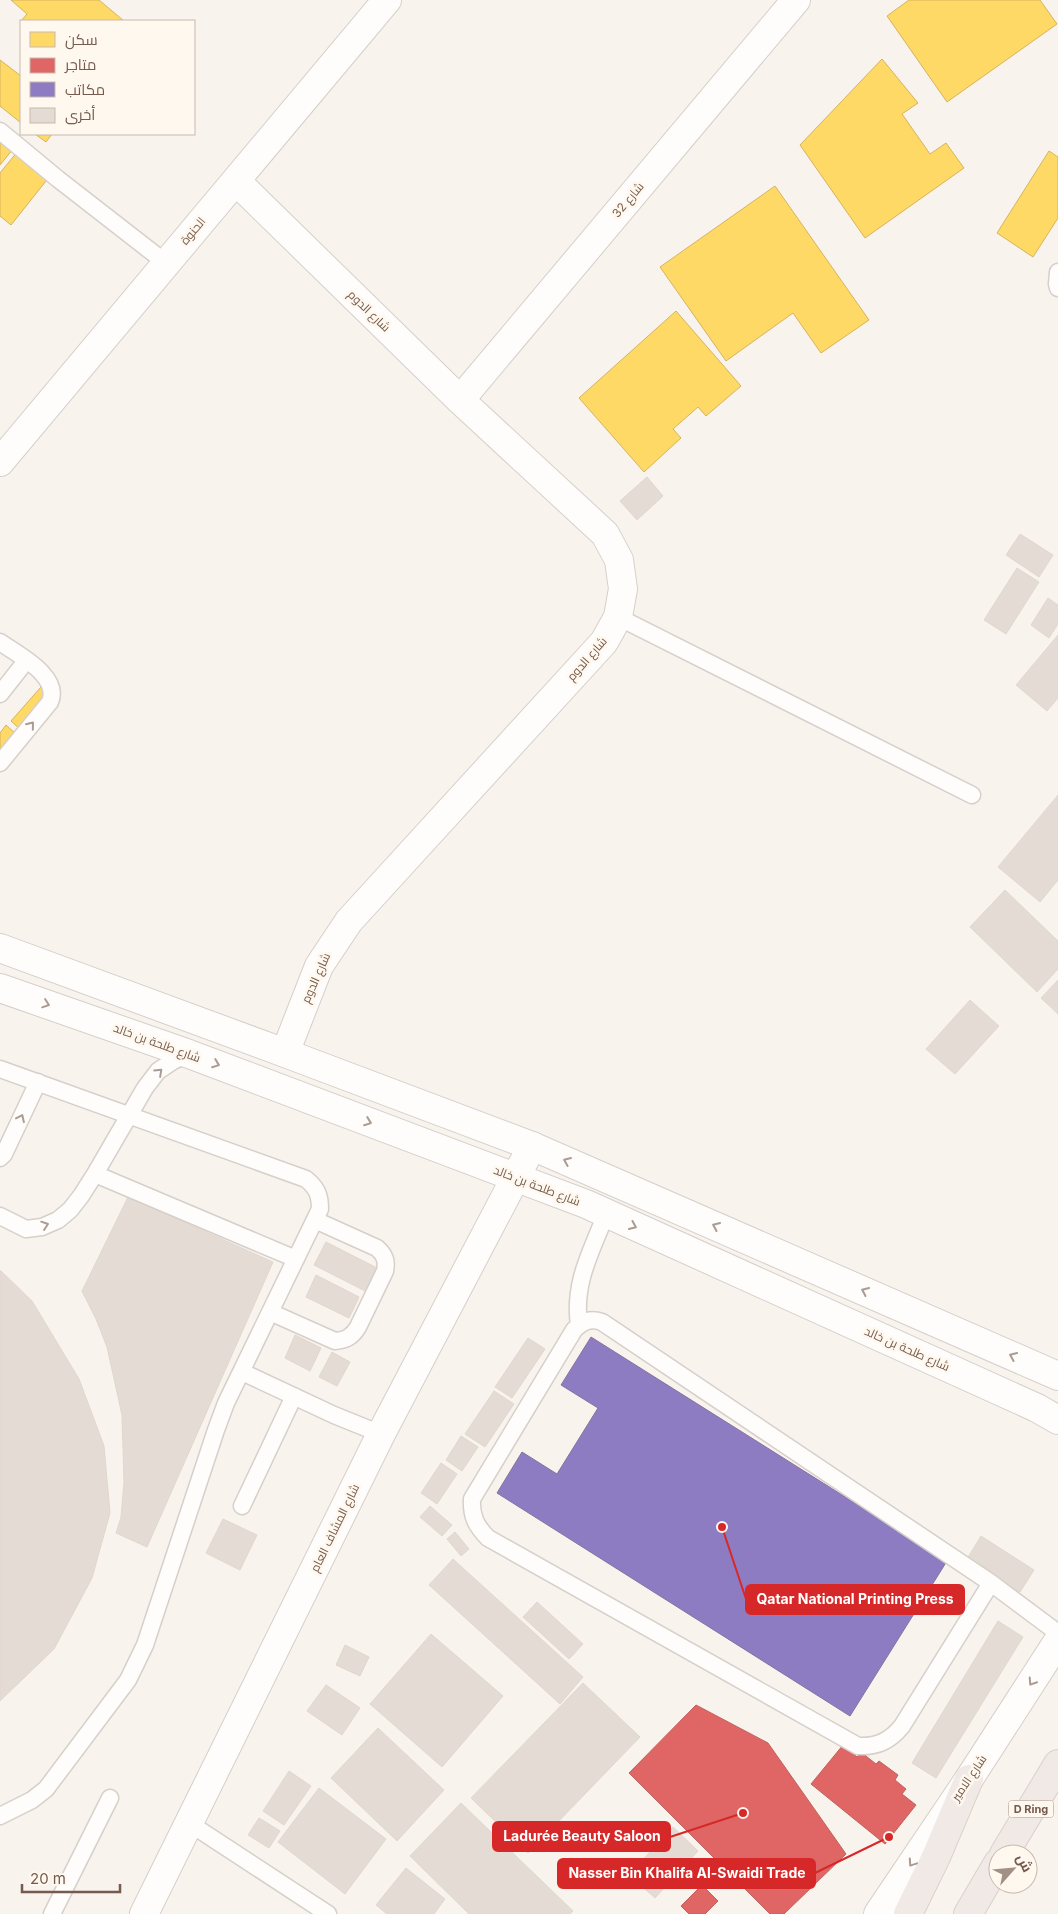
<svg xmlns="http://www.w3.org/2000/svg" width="1058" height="1914" font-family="Inter,Cairo,sans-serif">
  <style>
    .homes { fill: #ffd966; stroke: #d6b35e }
    .shops { fill: #e06666; stroke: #c0625e }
    .offices { fill: #8e7cc3; stroke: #8672a0 }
    .building { fill: #e4dcd4; stroke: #e1d6cf }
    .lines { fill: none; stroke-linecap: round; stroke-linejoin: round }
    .service-casing { stroke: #d6cfca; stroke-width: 19 }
    .minor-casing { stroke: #d6cfca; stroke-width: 30 }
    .tertiary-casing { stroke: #d6cfca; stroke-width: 30 }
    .secondary-casing { stroke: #d7d0c9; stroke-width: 30 }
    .motorway-casing { stroke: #d9d0cb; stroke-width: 30 }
    .service { stroke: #fefdfc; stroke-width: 16 }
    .minor { stroke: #fefdfc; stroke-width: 28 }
    .tertiary { stroke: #fefdfc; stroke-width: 28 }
    .secondary { stroke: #fefdfc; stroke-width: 28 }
    .motorway { stroke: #f1e9e5; stroke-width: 28 }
    .oneway { stroke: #ac9b93 }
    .labels { text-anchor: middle; stroke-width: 5; stroke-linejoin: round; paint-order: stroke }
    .shield { fill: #fef8ef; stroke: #9e897e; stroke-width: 1 }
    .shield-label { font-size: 11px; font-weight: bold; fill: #755a4d }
    .street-label { font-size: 12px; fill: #755a4d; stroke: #fef8ef }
    .leader { fill: none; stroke: #d62828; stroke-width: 2 }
    .callout-dot { fill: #d62828; stroke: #fef8ef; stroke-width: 2 }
    .callout { fill: #d62828; stroke: #d62828; stroke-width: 2 }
    .callout-label { font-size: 14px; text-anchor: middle; font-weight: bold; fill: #fff }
  </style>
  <rect width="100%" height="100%" fill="#f8f3ed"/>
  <path class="homes" d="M11,0h88l25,21h-103l6,-7z
    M909,0h131l17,24 -110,78 -60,-86z
    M882,59l36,44 -16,11 28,40 16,-11 18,25 -99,70 -65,-93z
    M0,60l21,16v47l-21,-17z
    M35,134h17l-6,8z
    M0,139l13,10 -13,16z
    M18,151l32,25 -39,49 -11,-9v-43z
    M1049,151l9,6v61l-25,39 -36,-24z
    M775,186l94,134 -48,33 -28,-40 -67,48 -66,-94z
    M676,311l65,75 -35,30 -8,-9 -25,22 8,9 -37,34 -65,-74z
    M41,687l10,9 -30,34 -10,-9z
    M6,725l10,9 -16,19v-20z"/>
  <path class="shops" d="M696,1705l72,38 78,111 -62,60h-14l-141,-141z
    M843,1745l14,12 4,-5 15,12 3,-3 19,14 -3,5 11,9 -4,5 14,11 -31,39 -74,-60z
    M702,1885l16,16 -13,13h-16l-8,-8z"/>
  <path class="offices" d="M591,1337l356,224 -97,155 -353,-223 25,-41 35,22 41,-66 -37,-23z"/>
  <path class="building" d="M647,477l16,19 -26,24 -17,-19z
    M1020,534l33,21 -14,22 -33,-22z
    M1017,568l22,14 -33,52 -22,-14z
    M1048,598l10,7v19l-9,14 -18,-13z
    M1058,635v63l-11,13 -31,-26z
    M1058,795v85l-18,22 -42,-35z
    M1005,890l53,51v28l-21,23 -67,-65z
    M1058,980v34l-17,-16z
    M970,1000l29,26 -44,48 -29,-25z
    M128,1197l145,65 -126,285 -31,-14 5,-16 3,-34 -2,-68 -15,-68 -11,-28 -14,-28z
    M326,1242l53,27 -12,23 -53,-27z
    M0,1270l32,31 47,78 25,67 6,67 -18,65 -38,71 -54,52z
    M316,1275l43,22 -10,21 -43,-21z
    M295,1335l26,13 -11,23 -25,-13z
    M528,1338l17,11 -33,49 -17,-11z
    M332,1352l18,10 -13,24 -18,-9z
    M494,1391l20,13 -29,43 -20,-13z
    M461,1436l17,11 -16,24 -16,-11z
    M441,1463l16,11 -20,30 -16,-11z
    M430,1506l22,19 -10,11 -22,-19z
    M223,1519l34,16 -17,35 -34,-17z
    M455,1532l14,17 -8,7 -14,-17z
    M981,1536l53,34 -14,22 -53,-33z
    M453,1559l130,118 -23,27 -131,-119z
    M537,1602l46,42 -14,15 -46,-42z
    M998,1621l25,16 -87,141 -24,-15z
    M431,1634l72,62 -61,71 -72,-63z
    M345,1645l24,12 -9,19 -24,-11z
    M583,1683l57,54 -112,116 -57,-55z
    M326,1685l34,23 -18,27 -35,-24z
    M378,1728l66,62 -47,51 -66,-63z
    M289,1771l22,15 -27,39 -21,-14z
    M319,1788l67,51 -41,55 -67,-52z
    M461,1803l112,108 -3,3h-101l-59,-58z
    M259,1818l21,13 -11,17 -21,-13z
    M673,1827l25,24 -43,47 -26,-23z
    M406,1868l39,31 -11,15h-47l-11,-9z"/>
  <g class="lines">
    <g class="service-casing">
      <path id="service" d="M0,131l58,48 108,84
        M1058,272l-1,12 1,4
        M618,617l354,178
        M0,642c18,13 61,34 50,60l-50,61
        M0,694l26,-33
        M0,1069l306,110c11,9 14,16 14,30l-94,194 -10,27 -71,215 -17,35 -82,109 -14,11 -32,16
        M0,1158l4,-4 34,-72
        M95,1174l201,85
        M0,1216l26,13 16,-2 16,-7 12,-10 11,-14 14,-22 50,-86 13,-17 15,-10 16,-7
        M270,1312l65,29c11,-1 17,-4 23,-14l27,-56c2,-10 0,-16 -8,-23l-62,-28
        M579,1325c-6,-42 12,-73 27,-111
        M242,1372l92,43 47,19
        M242,1506l52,-110
        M991,1583l-89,143c-12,15 -25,21 -44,20l-370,-208c-12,-12 -17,-22 -16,-39l102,-169c9,-9 16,-12 28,-8l389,261 67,50
        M189,1823l139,91
        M52,1914l58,-116"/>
    </g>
    <g class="minor-casing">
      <path id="minor" d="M236,181l224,219 145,134 14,26 4,29 -5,28 -14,25 -255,279 -30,45 -34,87
        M460,400l336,-400
        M0,462l387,-462
        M144,1914l237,-480 151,-288"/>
    </g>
    <g class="tertiary-casing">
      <path id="tertiary" d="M0,948l285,105 247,93 526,230
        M0,988l189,66 397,150 451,204 21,12"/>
    </g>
    <g class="secondary-casing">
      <path id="secondary" d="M878,1914l91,-135 89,-138"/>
    </g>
    <g class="motorway-casing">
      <path id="motorway" d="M1004,1854l54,-90
        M908,1914l28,-57 33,-78
        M968,1914l30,-51"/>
    </g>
    <use href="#service" class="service"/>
    <use href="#minor" class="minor"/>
    <use href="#tertiary" class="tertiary"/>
    <use href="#secondary" class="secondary"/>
    <use href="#motorway" class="motorway"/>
  </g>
  <defs><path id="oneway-chevron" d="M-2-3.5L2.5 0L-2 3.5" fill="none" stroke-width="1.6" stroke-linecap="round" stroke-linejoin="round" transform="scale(1.25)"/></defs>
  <g class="oneway">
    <use href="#oneway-chevron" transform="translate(31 725) rotate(-51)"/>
    <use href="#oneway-chevron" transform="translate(46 1004) rotate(19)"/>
    <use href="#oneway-chevron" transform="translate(216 1064) rotate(21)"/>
    <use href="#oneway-chevron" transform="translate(159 1072) rotate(-43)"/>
    <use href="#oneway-chevron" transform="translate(21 1118) rotate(-65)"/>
    <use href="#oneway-chevron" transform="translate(368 1122) rotate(21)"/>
    <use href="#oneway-chevron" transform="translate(567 1161) rotate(-157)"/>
    <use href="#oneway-chevron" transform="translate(45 1225) rotate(-19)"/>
    <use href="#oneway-chevron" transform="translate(633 1226) rotate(24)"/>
    <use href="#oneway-chevron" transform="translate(716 1226) rotate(-156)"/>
    <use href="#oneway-chevron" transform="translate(865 1291) rotate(-156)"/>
    <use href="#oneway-chevron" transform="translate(1013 1356) rotate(-156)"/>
    <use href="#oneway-chevron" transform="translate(1032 1682) rotate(123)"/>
    <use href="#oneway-chevron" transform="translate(912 1863) rotate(124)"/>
  </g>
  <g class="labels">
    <rect class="shield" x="1008.5" y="1800.5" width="45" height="17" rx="4"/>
    <g class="shield-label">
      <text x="1031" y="1813">D Ring</text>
    </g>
    <g class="street-label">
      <text transform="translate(628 200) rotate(-50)" y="4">شارع 32</text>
      <text transform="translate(193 231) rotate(-50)" y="4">الحنوة</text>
      <text transform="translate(369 311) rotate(44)" y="4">شارع الدوم</text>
      <text transform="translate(587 659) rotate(-49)" y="4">شارع الدوم</text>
      <text transform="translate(316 978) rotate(-66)" y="4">شارع الدوم</text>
      <text transform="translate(157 1043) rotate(20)" y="4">شارع طلحة بن خالد</text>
      <text transform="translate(537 1186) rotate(21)" y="4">شارع طلحة بن خالد</text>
      <text transform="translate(907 1349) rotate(24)" y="4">شارع طلحة بن خالد</text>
      <text transform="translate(335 1528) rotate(-64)" y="4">شارع المشاف العام</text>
      <text transform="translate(969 1778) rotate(-56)" y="4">شارع الامير</text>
    </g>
  </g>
  <path class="leader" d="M722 1527L746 1599M743 1813L670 1837M889 1837L815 1873"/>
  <g class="callout-dot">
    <circle cx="722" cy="1527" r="5"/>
    <circle cx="743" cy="1813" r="5"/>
    <circle cx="889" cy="1837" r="5"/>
  </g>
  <g class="callout">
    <rect x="746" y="1585" width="218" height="29" rx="5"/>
    <rect x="493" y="1822" width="177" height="29" rx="5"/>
    <rect x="558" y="1859" width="257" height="29" rx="5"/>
  </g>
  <g class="callout-label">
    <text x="855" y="1604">Qatar National Printing Press</text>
    <text x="582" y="1841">Ladurée Beauty Saloon</text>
    <text x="687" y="1878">Nasser Bin Khalifa Al-Swaidi Trade</text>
  </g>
  <rect x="20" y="20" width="175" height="115" fill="#fef8ef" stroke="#c7b9ae"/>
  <rect x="30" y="32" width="25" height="15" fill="#ffd966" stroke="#c7b9ae"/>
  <text x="65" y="45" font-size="15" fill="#755a4d">سكن</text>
  <rect x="30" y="58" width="25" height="15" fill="#e06666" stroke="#c7b9ae"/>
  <text x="65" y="70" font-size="15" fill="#755a4d">متاجر</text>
  <rect x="30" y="82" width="25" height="15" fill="#8e7cc3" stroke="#c7b9ae"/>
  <text x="65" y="95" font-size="15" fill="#755a4d">مكاتب</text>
  <rect x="30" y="108" width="25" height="15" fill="#e4dcd4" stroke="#c7b9ae"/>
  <text x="65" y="120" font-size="15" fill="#755a4d">أخرى</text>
  <g transform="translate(1013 1869) rotate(63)"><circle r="24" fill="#fef8ef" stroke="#c7b9ae"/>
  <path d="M0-4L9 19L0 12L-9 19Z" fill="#a39085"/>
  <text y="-8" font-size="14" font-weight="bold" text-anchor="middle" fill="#755a4d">ش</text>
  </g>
  <path d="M22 1884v8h98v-8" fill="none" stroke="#755a4d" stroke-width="2.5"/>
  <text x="30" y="1884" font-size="15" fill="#755a4d" stroke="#fef8ef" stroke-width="4" paint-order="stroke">20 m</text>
</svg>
